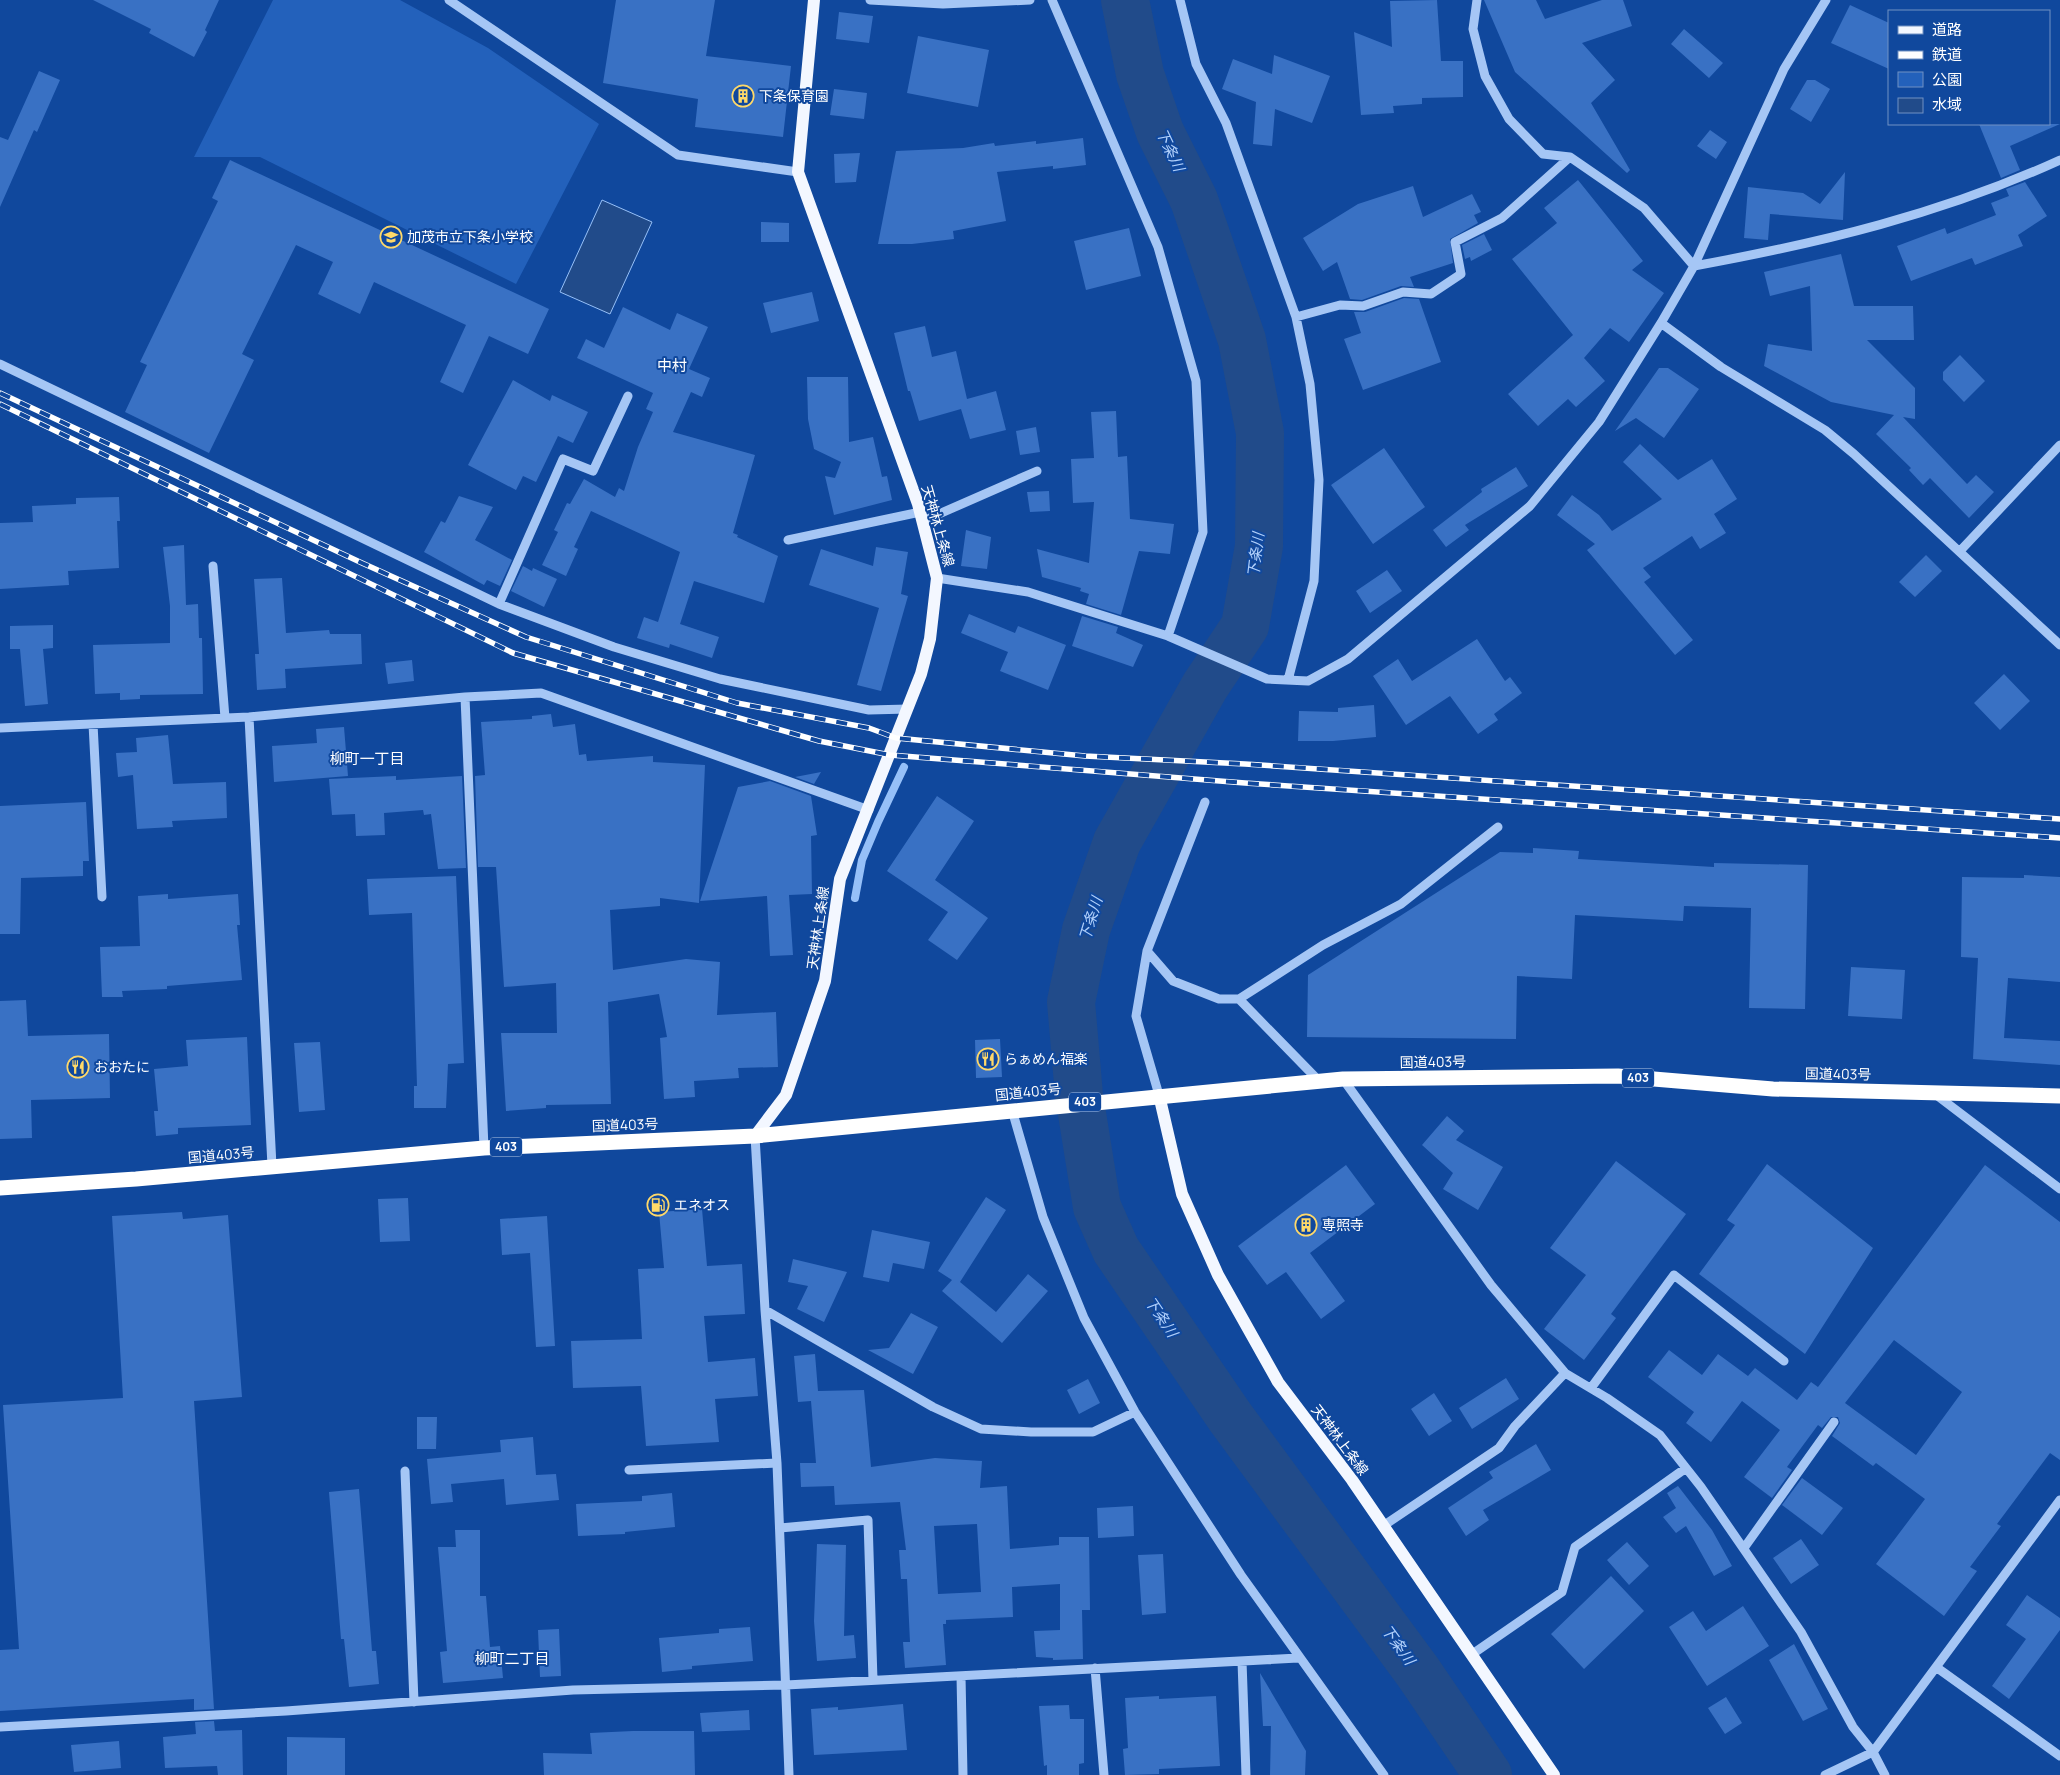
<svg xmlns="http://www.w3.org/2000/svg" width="2060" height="1775" font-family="Manrope,'Noto Sans JP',sans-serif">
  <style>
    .green { fill: #2361bb }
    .water { fill: #214b8a; stroke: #96c0f8 }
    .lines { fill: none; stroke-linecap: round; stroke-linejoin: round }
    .stream { stroke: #96c0f8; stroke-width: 8 }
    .river { stroke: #214b8a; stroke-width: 48 }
    .building { fill: #3971c4; fill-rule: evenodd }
    .minor { stroke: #a5c6f5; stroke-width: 9 }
    .major { stroke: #f3f7ff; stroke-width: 12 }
    .highway { stroke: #fff; stroke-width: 15 }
    .rail-casing { stroke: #fff; stroke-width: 5.5 }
    .rail { stroke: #10489d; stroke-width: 4; stroke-dasharray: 11; stroke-linecap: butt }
    .labels { text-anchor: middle; stroke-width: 4; stroke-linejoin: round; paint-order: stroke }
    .shield { fill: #10489d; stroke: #b7c8e2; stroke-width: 1 }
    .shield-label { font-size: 12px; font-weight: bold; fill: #fff }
    .poi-label { font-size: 14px; fill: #fff; stroke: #10489d; text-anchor: start }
    .street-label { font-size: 14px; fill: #fff; stroke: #10489d }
    .water-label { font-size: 15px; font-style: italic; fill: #b1d0fb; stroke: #10489d }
    .neighbourhood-label { font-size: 15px; fill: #fff; stroke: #10489d }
  </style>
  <rect width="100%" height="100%" fill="#10489d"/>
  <path class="green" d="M273,0h127l88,48 111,76 -83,160 -256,-127h-66z"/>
  <path class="water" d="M602,200l50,22 -42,92 -50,-22z"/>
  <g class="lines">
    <path class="stream" d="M855,898l7,-38 16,-38 26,-55"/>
    <path class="river" d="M1125,0l15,74 20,58 34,68 48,140 18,93 -1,113 -14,80 -40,60 -88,156 -31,88 -15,72 8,93 18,112 19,43 114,167 188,255 70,103"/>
  </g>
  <path class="building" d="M93,0h126l-14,30 2,2 -13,25 -45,-24 2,-4z
    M616,0h99l-9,56 85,10 -8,71 -88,-10 3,-28 -95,-16z
    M1437,0l4,61h22v36l-41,1v6l-29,2 1,7 -33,2 -7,-83 38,15 -2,-46z
    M1484,0h52l9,19 57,-19h21l9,26 -50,17 33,37 -24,23 39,67 -3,3 -112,-101z
    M1850,5l39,18v46l-58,-26z
    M839,12l34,4 -4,27 -33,-4z
    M1684,29l39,34 -14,15 -38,-34z
    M918,36l71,14 -11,57 -71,-14z
    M1274,55l56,21 -18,47 -37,-14 -3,37 -19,-2 3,-42 -34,-13 11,-30 39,15z
    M39,71l21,9 -23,52 -3,-2 -34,77v-70l8,3z
    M1807,80h8l15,9 -19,33 -21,-13z
    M834,89l33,4 -3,26 -34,-4z
    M1979,124h81l-50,22 10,24 -19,8z
    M1710,130l17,12 -11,17 -19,-13z
    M1083,138l3,27 -33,4v-3l-56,6 9,49 -53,10 1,8 -42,5h-34l18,-93 67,-3 31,-5 1,3 41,-5v3z
    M860,153l-4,29 -21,1 -1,-29z
    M230,160l319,149 -21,45 -39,-18 -26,57 -23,-11 26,-57 -92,-43 -14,32 -42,-20 15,-32 -37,-17 -54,109 12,6 -45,93 -84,-41 22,-47 -7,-3 78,-161 -6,-3z
    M1845,172l-2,48 -73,-6 -2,26 -24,-2 4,-51 55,6 17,11z
    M1578,180l65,81 -11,9 32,23 -35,49 -19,-14 -26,30 21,23 -29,26 -8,-8 -30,27 -30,-32 65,-59 -61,-76 45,-36 -13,-15z
    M2025,182l22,34 -29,19 5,11 -48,19 -3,-7 -61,23 -14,-35 48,-18 2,6 49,-19 -5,-12 18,-7 -3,-7z
    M1413,186l10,31 49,-23 9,18 -7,3 4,8 -28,16 3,24 -43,14 4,10 -13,-1 -39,14 -12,-1 -13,-37 -14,9 -20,-33 55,-34z
    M761,222l28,1v19h-28z
    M1129,228l12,48 -55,14 -12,-49z
    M1484,234l8,16 -21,11 -1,-4 -5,2 -3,-14z
    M1841,254l13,52h59l1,34h-47l48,48v31l-12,-2 64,67 9,-9 18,17 -25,26 -39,-40 -7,7 -14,-15 2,-2 -35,-34 18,-19 -63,-13 -67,-36 4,-22 44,7 -2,-65 -40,10 -6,-24z
    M812,292l7,29 -48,12 -8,-30z
    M1404,298l15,1 22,63 -78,28 -19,-51 17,-6 -7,-21h11z
    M623,307l47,23 7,-17 31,14 -19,42 21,9 -8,19 -11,-5 -18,40 82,23 -22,78 5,2 -1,2 41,19 -14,47 -70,-22 -14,43 39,13 -7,21 -42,-14 -1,4 -32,-10 7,-21 14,5 22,-70 -89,-41 -17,36 4,2 -12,27 -24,-11 16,-33 -4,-2 13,-27 3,1 14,-25 31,18 4,-9 5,3 14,-44 15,-35 -7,-3 7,-16 -76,-35 9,-19 18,9z
    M925,326l7,31 24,-6 11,48 29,-8 10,39 -36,9 -9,-30 -42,12 -9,-30h-2l-14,-58z
    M1960,355l25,26 -21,21 -21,-22v-8z
    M1659,368h9l31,21 -35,49 -28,-20 -21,13z
    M807,377h41l1,65 24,-5 9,40 5,-1 5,24 -58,15 -9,-39 10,2 6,-16 -27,-13 -6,-30z
    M513,380l37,21 2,-6 36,17 -15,31 -15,-7 -22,46 -13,-6 -7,14 -48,-25z
    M1116,411l2,46 9,-1 3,63 44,5 -4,30 -31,-3 -18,64 -35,-11 3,-10 -9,-3 1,-3 -39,-11 -5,-28 52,14 5,-61 -21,1 -2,-44 23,-1 -3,-46z
    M1036,427l4,25 -20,3 -4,-24z
    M1640,444l38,36 34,-21 25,40 -23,15 12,19 -26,16 -8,-13 -49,32 8,9 -7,5 49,58 -18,15 -88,-105 8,-6 -38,-29 15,-20 27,20 13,16 50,-32 -39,-37z
    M1384,448l41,59 -52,37 -42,-59z
    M1516,467l12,19 -63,39 4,5 -23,17 -13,-17 49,-38 -1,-3z
    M1049,491l1,20 -20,1 -3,-20z
    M459,496l34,11 -18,33 37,20 -12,26 -13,-6 -3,5 -60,-33 17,-31 4,2z
    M119,497l1,24h-3l2,47 -51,3 1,14 -69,4v-66l33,-1 -1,-16 44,-2v-6z
    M966,530l25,7 -4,32 -26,-3z
    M184,545l2,60 12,-1 1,34h3l1,56 -63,1v4l-20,1v-7l-25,1 -2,-49 77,-2v-37l-7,-59z
    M876,547l32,5 -7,42 7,2 -27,95 -24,-6 22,-77 -70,-23 12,-36 52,17z
    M1926,555l16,16 -27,26 -16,-15z
    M523,566l9,5 1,-3 24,11 -13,28 -33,-16z
    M1387,570l15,21 -32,22 -14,-22z
    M282,578l4,55 43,-3 1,4h31l1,30 -77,5 1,19 -29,2 -2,-36h4l-5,-75z
    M969,614l46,19 3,-7 48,19 -18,45 -48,-19 8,-19 -47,-19z
    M1082,616l36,11 -2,6 27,12 -10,22 -61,-21z
    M53,625v23l-10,1 5,55 -23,2 -5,-57h-10v-23z
    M1477,639l28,42 5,-4 12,16 -28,21 4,6 -20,14 -28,-38 -44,29 -33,-49 25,-17 14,22z
    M412,660l2,21 -26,3 -3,-21z
    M2004,674l26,27 -30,29 -26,-27z
    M1374,705l2,32 -43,4h-35l1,-30 39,1v-4z
    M551,714l2,13 22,-3 4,31 7,-1 1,7 66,-5v6l52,3 -6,138 -39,-5v8l-50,4 3,60 73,-11 34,3 -3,53 59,-3 2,55 -40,1 1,10 -45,3 1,16 -31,2 -4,-61 7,-1 -8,-43 -51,8 3,102 -65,1v3l-40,3 -5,-78h56l-1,-50 -52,4 -8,-120h-18l-3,-91 10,-1 -4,-53 51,-3v-3z
    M344,727l4,49 -74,6 -2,-36 45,-3 -1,-14z
    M168,735l5,49 53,-2 1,36 -55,3 1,6 -36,2 -4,-54 -15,2 -2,-24 21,-1 -1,-14z
    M821,772l-7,12 -19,-7z
    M396,776v4l66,-4 4,92 -28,1 -7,-55 -7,1 -1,-5 -39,3 1,22 -29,1 -1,-22 -23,1 -3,-36z
    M770,781l41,15 6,39 -6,1 1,58 -23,1 4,60 -23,1 -3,-60 -67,5 38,-114z
    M937,796l37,25 -39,59 53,38 -31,42 -29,-20 20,-28 -61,-41z
    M86,802l3,59h-6v15l-62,2 -1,56h-20v-128z
    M1533,848l46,3 -1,8 136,8v-4l94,2 -3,144 -56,-1 2,-100 -67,-2 -1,15 -108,-6 -3,64 -55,-3 -1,63 -209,-2 1,-62 192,-123 33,1z
    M2024,875l36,2v105l-52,-4 -4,60 56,3v24l-87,-6 5,-101 -17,-1 1,-80 62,1z
    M456,876l8,187 -16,1 -2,44h-32v-22h3l-5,-173 -43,2 -2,-36z
    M168,894v5l70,-5 2,31h-3l5,55 -75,6v3l-45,2 1,6h-21l-2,-50 40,-1 -2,-50z
    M1851,967l54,3 -3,49 -54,-3z
    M26,1000l2,36 81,-2 1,64 -79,2 1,38 -32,1v-138z
    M247,1037l4,88 -73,3v6l-22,2 -2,-25h4l-4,-42 34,-3 -2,-26z
    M1000,1039l2,38 -26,1 -1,-38z
    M320,1042l5,68 -26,2 -5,-69z
    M1447,1116l17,15 -8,9 47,27 -25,43 -35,-21 10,-16 -31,-28z
    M1616,1161l70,53 -75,100 5,4 -32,42 -40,-31 42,-54 -36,-27z
    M1767,1164l106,84 -68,106 -106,-80 36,-49 -8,-5z
    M1346,1165l29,39 -65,49 35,48 -24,18 -35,-47 -19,13 -29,-39z
    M1985,1165l75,57v238l-10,-7 -53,71 4,2 -31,41 7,4 -33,45 -68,-52 49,-65 -49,-36 -3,3 -41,-30 8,-13 -2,-6h-7l-9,11 -4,-3 -31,42 5,3 -20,28 -28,-21 36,-47 -38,-29 -31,41 -25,-19 8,-11 -46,-35 21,-27 33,25 16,-21 30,22 7,-8 42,32 14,-18 7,5zM1894,1340l68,52 -46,63 -71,-52z
    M986,1197l20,13 -46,72 36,30 32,-38 20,17 -46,52 -60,-52 10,-11 -14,-9z
    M408,1198l2,43 -30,1 -2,-43z
    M702,1209l5,57 35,-2 3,50 -41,2 4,46 47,-4 3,38 -43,3 4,43 -73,4 -5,-60 -68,2 -2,-47 71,-2 -4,-70 26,-1 -5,-56z
    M182,1212l1,7 45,-4 14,182 -48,4 20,308 -20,1v-11l-194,12v-61l19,-1 -16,-244 120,-7 -11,-182z
    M547,1216l8,130 -19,1 -6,-94 -28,2 -2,-36z
    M872,1230l58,12 -6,27 -31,-6 -4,19 -26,-5z
    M793,1259l54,13 -23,50 -27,-13 11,-23 -20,-4z
    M911,1313l27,14 -25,47 -45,-24 21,-2z
    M815,1354l3,37 46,-1 7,77 64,-9 47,3 -2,27 27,-2 3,63 49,-4v-8h30l1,73h-8l1,49 -30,1v-2l-17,-1 -2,-26 26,-1v-46l-48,3 1,30 -67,3v4h-3l3,41 -41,3 -2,-26h7l-3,-63h-6l-2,-29h7l-6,-48 -65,3 -1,-19 -33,1 -1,-24h16l-5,-62 -13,1 -4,-46zM977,1524l4,68 -43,2 -4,-68z
    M1506,1378l13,21 -47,30 -13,-21z
    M1088,1379l12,24 -21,11 -12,-24z
    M1434,1393l18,28 -23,15 -18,-27z
    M417,1417h20l-1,32h-19z
    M533,1437l3,38 20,-1 3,26 -53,5 -2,-26 -53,5 2,18 -22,2 -4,-45 74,-7 -1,-12z
    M1536,1444l15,26 -68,40 6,10 -23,16 -18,-28 45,-30 -4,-6z
    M1802,1478l41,30 -21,27 -40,-30z
    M1678,1486l34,44 20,36 -18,10 -28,-50 -10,7 -13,-16 13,-9 -9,-15z
    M359,1489l13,162h4l3,33 -30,3 -5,-48h-3l-12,-147z
    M672,1493l3,34 -50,5v2l-47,2 -2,-32 66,-3v-5z
    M1133,1506l1,30 -36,2 -1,-30z
    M455,1530h25v66h6l4,51 10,-1 3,32 -60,5 -3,-31 7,-1 -9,-104h18z
    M1801,1539l18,26 -28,19 -18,-26z
    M1627,1542l22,24 -20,19 -22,-25z
    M817,1544l29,1 -2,91 10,-1 2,23 -39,3 -3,-40z
    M1163,1554l3,59 -24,2 -4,-60z
    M1611,1576l33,35 -60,58 -33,-35z
    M2027,1595l33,23v12l-51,69 -17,-13 34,-47 -20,-14z
    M1743,1606l26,40 -62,40 -38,-59 24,-16 13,20z
    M750,1627l3,34 -61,5v3l-30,3 -3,-34 60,-5v-4z
    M559,1629l2,47 -21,1 -2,-47z
    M1794,1644l34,65 -25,12 -34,-61z
    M1260,1673l46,78 -1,24h-35l1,-49h-8z
    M1159,1696v3l57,-3 4,70 -61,3v5l-34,1 -2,-26 5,-1 -3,-50z
    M1726,1697l16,26 -17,11 -17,-26z
    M903,1704l4,46 -93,5 -3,-46 27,-2v3z
    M1069,1705l1,14h14v44l-5,1v11h-32v-10l-3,1 -5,-60z
    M749,1710l1,20 -48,2 -2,-19z
    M214,1721l1,10 27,-1 1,45h-25l-1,-9 -52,2 -2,-31 33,-3 -1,-12z
    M633,1731h61l1,44h-151l-1,-22 49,1 -2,-21z
    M287,1737l58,1v37h-58z
    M119,1741l2,27 -47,4 -3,-27z"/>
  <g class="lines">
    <path class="minor" d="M449,0l229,155 120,17
      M870,0l73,4 87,-4
      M1052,0l106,247 38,134 7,151 -35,104
      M1180,0l16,64 30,59 70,194 14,67 9,96 -5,101 -26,99
      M1477,0l-4,29 12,47 24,43 34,35 27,3 74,51 50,58
      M1694,266c126,-23 248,-52 366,-106
      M1296,317l44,-12 23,1 40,-14 28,2 30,-20 -6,-32 47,-24 68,-61
      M1661,323l60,44 104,63 29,24 206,191
      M0,364l499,240 115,43 106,32 149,31 39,-1
      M923,521l114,-50
      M788,540l132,-28
      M1960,551l100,-106
      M213,566l12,152
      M937,578l91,14 140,44 99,43 41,2 40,-22 182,-153 69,-84 62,-99 33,-57 90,-197 42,-69
      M499,604l64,-145 30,12 35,-75
      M465,697l19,451
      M249,717l23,449
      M93,724l9,173
      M0,728l249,-11 216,-20 76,-4 328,117
      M1147,951l26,30 46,18h20l84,-54 78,-41 97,-77
      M1239,999l80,82
      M1343,1079l148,206 74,88 42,25 53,37 41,52 100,145 52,95 20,25 12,23
      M1935,1094l125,95
      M1159,1095l-23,-79 11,-65 58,-149
      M1012,1110l31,107 41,101 51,94 106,163 143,200
      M755,1136l10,174 12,153 12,312
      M765,1310l168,97 48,22 50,3h62l42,-20
      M1591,1388l83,-113 110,86
      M629,1470l148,-7
      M405,1471l9,231
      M1383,1526l116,-78 16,-22 50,-53
      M780,1528l88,-8 5,160
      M1744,1548l90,-126
      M1471,1655l91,-63 13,-45 111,-79
      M1242,1661l4,114
      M1936,1667l124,89
      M1095,1668l9,107
      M961,1676l2,99
      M0,1727l286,-16 287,-21 213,-5 512,-27
      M1825,1775l48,-23 187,-252"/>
    <path class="major" d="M1159,1095l23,99 36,81 60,107 74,98 202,295
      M755,1136l31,-41 39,-114 15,-102 81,-205 9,-35 7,-61 -19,-74 -120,-332 16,-172"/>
    <path class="highway" d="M0,1188l136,-9 348,-31 271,-12 588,-57 275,-3 155,13 287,7"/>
    <g class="rail-casing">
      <path id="rail" d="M0,393l362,170 164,74 211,66 132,25 27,10 189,18 160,8 815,55
        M0,404l513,249 306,88 71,14 355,28 815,55"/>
    </g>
    <use href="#rail" class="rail"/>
  </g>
  <defs>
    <g id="building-ring" transform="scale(1.125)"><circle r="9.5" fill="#10489d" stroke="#ffd969" stroke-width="1.5"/><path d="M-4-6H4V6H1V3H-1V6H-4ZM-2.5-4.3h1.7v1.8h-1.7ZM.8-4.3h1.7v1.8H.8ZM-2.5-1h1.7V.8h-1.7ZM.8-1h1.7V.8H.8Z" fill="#ffd969"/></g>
    <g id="school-ring" transform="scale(1.125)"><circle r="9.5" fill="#10489d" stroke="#ffd969" stroke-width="1.5"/><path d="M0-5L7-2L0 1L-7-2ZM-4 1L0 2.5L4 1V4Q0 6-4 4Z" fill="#ffd969"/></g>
    <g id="restaurant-ring" transform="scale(1.125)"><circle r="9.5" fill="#10489d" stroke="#ffd969" stroke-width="1.5"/><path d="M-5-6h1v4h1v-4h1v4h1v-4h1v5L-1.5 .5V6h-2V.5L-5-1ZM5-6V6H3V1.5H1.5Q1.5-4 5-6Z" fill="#ffd969"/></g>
    <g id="fuel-ring" transform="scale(1.125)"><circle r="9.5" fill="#10489d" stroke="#ffd969" stroke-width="1.5"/><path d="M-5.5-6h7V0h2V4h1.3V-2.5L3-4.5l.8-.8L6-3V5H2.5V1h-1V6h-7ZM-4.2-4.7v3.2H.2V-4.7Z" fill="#ffd969"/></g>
  </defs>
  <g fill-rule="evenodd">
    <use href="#building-ring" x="743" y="96"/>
    <use href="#school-ring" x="391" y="237"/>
    <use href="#restaurant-ring" x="988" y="1059"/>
    <use href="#restaurant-ring" x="78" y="1067"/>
    <use href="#fuel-ring" x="658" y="1205"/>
    <use href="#building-ring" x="1306" y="1225"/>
  </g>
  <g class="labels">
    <g class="shield">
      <rect x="1622" y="1068.5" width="32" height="19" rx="4"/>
      <rect x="1069" y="1092.5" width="32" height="19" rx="4"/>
      <rect x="490" y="1137.5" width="32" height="19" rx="4"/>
    </g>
    <g class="shield-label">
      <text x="1638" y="1082">403</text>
      <text x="1085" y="1106">403</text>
      <text x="506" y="1151">403</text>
    </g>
    <g class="poi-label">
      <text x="759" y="101">下条保育園</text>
      <text x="407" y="242">加茂市立下条小学校</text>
      <text x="1004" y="1064">らぁめん福楽</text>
      <text x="94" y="1072">おおたに</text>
      <text x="674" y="1210">エネオス</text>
      <text x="1322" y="1230">専照寺</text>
    </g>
    <g class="street-label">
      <text transform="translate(938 526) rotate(74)" y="5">天神林上条線</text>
      <text transform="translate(818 928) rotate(-82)" y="5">天神林上条線</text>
      <text transform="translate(1433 1062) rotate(-1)" y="5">国道403号</text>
      <text transform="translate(1838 1074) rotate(1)" y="5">国道403号</text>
      <text transform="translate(1028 1092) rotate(-6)" y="5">国道403号</text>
      <text transform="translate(625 1125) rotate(-2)" y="5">国道403号</text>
      <text transform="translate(221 1155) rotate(-5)" y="5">国道403号</text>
      <text transform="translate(1340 1440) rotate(53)" y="5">天神林上条線</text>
    </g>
    <g class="water-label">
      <text transform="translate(1170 150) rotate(65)" y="5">下条川</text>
      <text transform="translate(1256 555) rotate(-83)" y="5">下条川</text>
      <text transform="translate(1091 919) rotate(-73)" y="5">下条川</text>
      <text transform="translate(1161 1317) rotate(56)" y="5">下条川</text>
      <text transform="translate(1398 1645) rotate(54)" y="5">下条川</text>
    </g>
    <g class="neighbourhood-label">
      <text x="672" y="371">中村</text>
      <text x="367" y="764">柳町一丁目</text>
      <text x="512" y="1664">柳町二丁目</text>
    </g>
  </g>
  <rect x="1888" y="10" width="162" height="115" fill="#10489d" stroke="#7091c4"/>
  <rect x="1898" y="26" width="25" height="8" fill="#f3f7ff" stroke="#7091c4"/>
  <text x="1932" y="35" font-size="15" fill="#ffffff">道路</text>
  <rect x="1898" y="51" width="25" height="8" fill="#ffffff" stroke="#7091c4"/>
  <text x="1932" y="60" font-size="15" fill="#ffffff">鉄道</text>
  <rect x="1898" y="72" width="25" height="15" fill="#2361bb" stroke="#7091c4"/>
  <text x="1932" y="85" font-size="15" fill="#ffffff">公園</text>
  <rect x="1898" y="98" width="25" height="15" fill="#214b8a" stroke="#7091c4"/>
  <text x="1932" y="110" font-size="15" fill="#ffffff">水域</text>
</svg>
